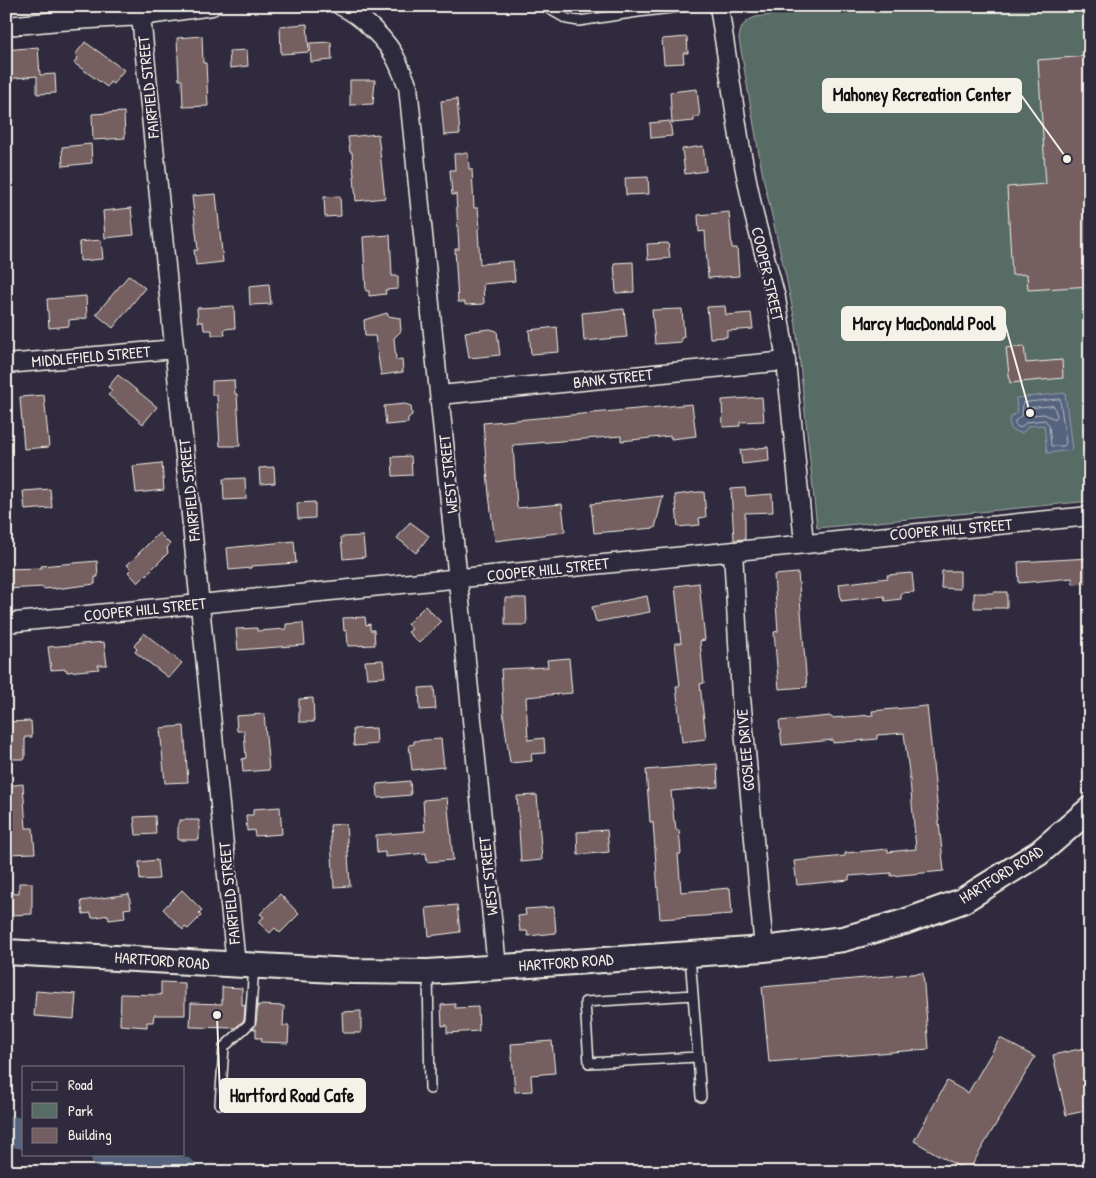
<svg xmlns="http://www.w3.org/2000/svg" width="1096" height="1178" font-family="'Patrick Hand',sans-serif">
  <style>
    .green { fill: #586c66; stroke: #a6aea7 }
    .water { fill: #54647e; stroke: #949ca8 }
    .lines { fill: none; stroke-linecap: round; stroke-linejoin: round }
    .shore { stroke: #b4b9be; stroke-width: 1 }
    .river { stroke: #54647e; stroke-width: 30 }
    .building { fill: #745e61; stroke: #f4f1e8 }
    .service-casing { stroke: #f4f1e8; stroke-width: 12 }
    .minor-casing { stroke: #f4f1e8; stroke-width: 21 }
    .secondary-casing { stroke: #f4f1e8; stroke-width: 28 }
    .service { stroke: #2f2a3d; stroke-width: 9 }
    .minor { stroke: #2f2a3d; stroke-width: 18 }
    .secondary { stroke: #2f2a3d; stroke-width: 24 }
    .labels { text-anchor: middle; stroke-width: 4; stroke-linejoin: round; paint-order: stroke }
    .street-label { font-size: 16px; fill: #f4f1e8; stroke: #2f2a3d }
    .leader { fill: none; stroke: #f4f1e8; stroke-width: 2 }
    .callout-dot { fill: #f4f1e8; stroke: #2f2a3d; stroke-width: 2 }
    .callout { fill: #f4f1e8; stroke: #f4f1e8; stroke-width: 2 }
    .callout-label { font-size: 18px; text-anchor: middle; font-weight: bold; fill: #111 }
  </style>
  <rect width="100%" height="100%" fill="#2f2a3d"/>
  <filter id="ink" filterUnits="userSpaceOnUse"><feTurbulence type="fractalNoise" baseFrequency=".02" numOctaves="2"/><feDisplacementMap in="SourceGraphic" scale="10" xChannelSelector="R" yChannelSelector="G"/><feConvolveMatrix kernelMatrix="1 2 1 2 8 2 1 2 1" color-interpolation-filters="sRGB"/></filter>
  <g filter="url(#ink)">
    <path class="green" d="M839,6h251v495l-273,27 -21,-202 -10,-49 -23,-100 -24,-138c1,-12 5,-18 17,-22z"/>
    <path class="water" d="M1065,393l7,57 -25,3 -3,-28 -16,1 -2,4 -5,3 -10,-3 -2,-10 4,-5 4,-2 -1,-15z"/>
    <g class="lines">
      <path class="shore" d="M1060,399l6,44 -2,3h-13l-2,-21 -4,-5 -18,2 -7,6 -5,-3v-4l7,-6 1,-12z
        M1054,406l3,10 -2,3 -11,-5 -13,1 -2,-2 1,-5z"/>
      <path class="river" d="M6,1130l18,4
        M105,1154l78,18"/>
    </g>
    <path class="building" d="M307,24l2,28 -28,2 -1,-28z
      M202,36l1,27h3l2,43 -25,1 -1,-27h-3l-2,-42z
      M687,37l1,16h-5l1,10 -20,1 -2,-25z
      M85,42l39,28 -11,14 -3,-2 -3,5 -33,-24 4,-5 -3,-3z
      M331,42l1,18 -21,2 -1,-19z
      M38,47l2,28 15,-1 1,19 -19,1v-18l-31,3v-29z
      M247,50l1,16 -18,2 -1,-17z
      M1088,56l2,26v204l-62,4 -1,-16 -15,1 -5,-88 39,-3 -8,-124z
      M350,80h25l-2,24 -23,1z
      M697,89l3,28h-6v4l-22,2 -2,-31z
      M457,99l3,35 -16,1 -3,-34z
      M124,112l1,26 -32,2 -1,-26z
      M670,121l2,15 -21,2 -1,-15z
      M378,134l7,64 -29,3 -4,-49h-2l-2,-15z
      M91,144l1,19 -29,3 -1,-19z
      M703,146l3,25 -21,3 -3,-25z
      M468,153l1,16h3l2,39h4l2,20 -2,1 2,35 33,-3 2,20 -32,3 1,20 -19,1v-3h-7l-3,-53h4l-3,-55 -4,1 -2,-25h5l-1,-16z
      M648,177l1,17 -23,1 -1,-17z
      M216,194l7,68 -27,3 -2,-15h4l-6,-54z
      M340,196l1,20 -16,1 -1,-20z
      M131,208l3,27 -29,3 -2,-27z
      M729,212l3,36h5l2,28 -31,2 -3,-47 -6,1 -1,-17z
      M390,235l2,41h6v13l-13,1 1,4 -17,2v-5h-3l-3,-54z
      M101,240l2,19 -23,2 -1,-19z
      M668,243l2,15 -22,2 -1,-16z
      M633,262l1,30 -18,1 -2,-30z
      M129,275l16,13 -32,40 -17,-14z
      M269,284l2,20 -21,1 -1,-19z
      M86,296l1,22 -18,2v6l-20,2 -2,-29z
      M234,306l1,22 -11,1 1,6h-13v-5h-8l-1,-8h-5l-1,-14z
      M725,306l1,9 25,-2 2,16 -26,2v6l-17,1 -3,-31z
      M624,309l3,28 -43,4 -2,-28z
      M682,309l2,28 -3,1v4l-26,2 -3,-34z
      M387,313l1,3 12,2 1,13 -7,7 2,22 6,-1 1,13 -22,3 -6,-39h-10l-1,-16z
      M557,327l2,25 -28,2 -2,-24z
      M490,329l7,2 3,24 -31,3 -4,-26z
      M1024,346l2,17 36,-3 1,18 -53,5 -4,-35z
      M118,375l39,32 -14,17 -35,-29 4,-5 -4,-3z
      M234,380l1,14h2l3,52h-20l-3,-51h-5v-14z
      M44,395l5,52 -25,2 -4,-52z
      M762,397l2,24 -24,1v4l-17,1 -1,-27z
      M405,404l6,2 1,9 -4,3v5l-22,2 -2,-19z
      M692,404l4,32 -25,3v-3l-50,5v-5l-108,9 4,63 45,-4 3,28 -70,9 -6,-46 -6,-72z
      M768,447l1,14 -27,3 -2,-14z
      M411,456l1,19 -19,1 -1,-19z
      M162,463l2,27 -28,3 -3,-27z
      M274,467l1,16 -15,1 -1,-16z
      M245,478l1,21 -22,1 -1,-21z
      M745,488l1,8 26,-2 1,18 -28,1v26l-11,1 -3,-51z
      M50,489l2,19 -27,2 -2,-19z
      M698,492h6l2,25 -7,1 1,7 -22,2 -3,-32z
      M663,496l-8,32 -61,5 -3,-29z
      M315,502v16l-17,1 -1,-16z
      M410,522l19,14 -13,17 -19,-15z
      M159,533l11,11 -3,4 1,5 -30,30 -10,-11 3,-3 -4,-4z
      M363,536l2,21 -22,2 -2,-22z
      M294,541l2,22 -45,3v2l-22,2 -2,-22z
      M1090,558l-1,25 -16,1 -1,-6 -53,5 -1,-21z
      M97,561l1,16h-3v7l-40,5v-1l-12,1v-2l-37,2v-20l36,-1 -1,-2z
      M942,571h18v18l-19,-1z
      M798,573l9,114 -28,2 -5,-57 4,-1 -4,-56z
      M912,573l2,19 -13,1v6l-16,2 -1,-5 -43,5 -2,-17 49,-6 -1,-3z
      M699,583l6,57 -5,1 4,42 -4,1 6,55 -24,3 -6,-56h4l-5,-43h6l-6,-57z
      M994,592h13v16h-33v-15h20z
      M647,596l3,16 -54,10 -4,-15z
      M505,598h21l1,27h-22z
      M425,606l16,16 -22,21 -11,-11 4,-3 -5,-5z
      M365,617l1,8 4,-1v6h4l1,15 -27,1 -1,-15h-3l-1,-13z
      M303,623l2,22 -67,5 -2,-21 21,-1v3l29,-2v-5z
      M144,633l38,30 -13,15 -34,-26 2,-3 -3,-3z
      M104,642l3,23h-9l1,4 -32,3 -1,-3 -15,1 -3,-23z
      M569,658l3,35 -46,4 2,43 16,-2 1,15 -14,1 1,7 -22,2 -6,-43 -3,-51 47,-2 -1,-7z
      M383,660l2,17 -18,1 -2,-17z
      M434,687l2,22 -16,1 -1,-22z
      M313,698l1,24h-15v-23z
      M927,706l17,165 -53,5v-3l-42,3v4l-52,5 -3,-24 51,-5v-3l43,-4v3l28,-3 -6,-69 -6,-47 -27,2v4l-44,4v-3l-51,5 -3,-24 51,-5 2,2 41,-3 -1,-4z
      M264,714l5,56 -26,2 -1,-13 4,-1 -2,-27h-7l-1,-15z
      M31,721l1,16h-7v22h-19v-37z
      M184,726l4,56 -23,1 -5,-55z
      M376,728l1,16 -23,2 -1,-17z
      M441,739l3,28 -32,3 -3,-25 5,-1v-3z
      M717,764l1,23 -47,4 3,30h1l1,9h3l2,24h-3l3,38 49,-4 2,26 -72,5 -7,-97h-3l-4,-52z
      M410,781l1,14 -33,3 -1,-14z
      M23,784l3,44h7l2,25 -28,1 -1,-68z
      M537,795l5,65 -21,2 -4,-66z
      M447,798l6,62 -26,2 -1,-9 -41,4v-5l-8,1 -1,-18 49,-4 -2,-31z
      M280,807l2,27 -27,2 -1,-6 -7,1 -1,-16h7v-6z
      M155,816l1,18 -20,1 -2,-18z
      M180,820h19v20h-21v-17h2z
      M346,824l4,62 -16,1 -4,-62z
      M607,830l2,22 -31,3 -1,-23z
      M157,860l2,19 -19,1 -1,-18z
      M19,883h13v31l-20,1v-21l7,-1z
      M182,890l20,20 -3,3 2,3 -13,13 -3,-2 -2,3 -20,-21z
      M129,894l2,14 -7,1 1,9 -16,2 -1,-5 -16,3 -1,-5 -8,1 -2,-13z
      M280,894l19,20 -19,19 -5,-5 -5,5 -12,-11 6,-5 -4,-3z
      M457,905l3,27 -31,4 -3,-28z
      M554,907l2,26 -28,3 -1,-5h-7l-2,-15 8,-1 -1,-6z
      M923,973l6,76 -160,13 -7,-75z
      M161,982l24,1v32h-31l-1,7h-6v5l-27,-2 1,-31 40,1z
      M222,987l20,1v17h3l-1,15 -9,8 -45,-1 1,-24 31,1z
      M36,991l40,3 -2,25 -40,-3z
      M455,1004v4l23,-1 1,24 -32,2v-8l-5,1 -1,-21z
      M258,1005l26,1 -1,20h6l-1,17 -27,-1 1,-4h-6v-9h-3l3,-6z
      M361,1011v22h-18l-1,-21z
      M1000,1038l35,19 -67,115 -54,-31 33,-60 21,12z
      M552,1041l3,32 -24,2 1,16 -17,1 -4,-48z
      M1084,1048l6,27v35l-24,5 -13,-60z"/>
    <g class="lines">
      <g class="service-casing">
        <path id="service" d="M544,6l23,13 12,2 59,-9 50,-6
          M690,956l11,141
          M428,973l2,116
          M693,995l-108,7 4,61 108,-6
          M220,1104l4,-57 26,-24 4,-57"/>
      </g>
      <g class="minor-casing">
        <path id="minor" d="M341,6c20,9 47,35 56,55 4,8 7,17 11,25l89,881
          M719,6l22,144 13,65 22,83 10,63 18,182
          M141,16l95,949
          M6,26l53,-5 82,-5 71,-10
          M6,364l169,-15
          M440,395l346,-34
          M733,551l8,146 23,252
          M6,623l1084,-107"/>
      </g>
      <g class="secondary-casing">
        <path id="secondary" d="M6,952l346,19 76,1 336,-23 79,-10 61,-17 58,-21 77,-48 51,-44"/>
      </g>
      <use href="#service" class="service"/>
      <use href="#minor" class="minor"/>
      <use href="#secondary" class="secondary"/>
    </g>
  </g>
  <g class="labels">
    <g class="street-label">
      <text transform="translate(148 87) rotate(-96)" y="6">FAIRFIELD STREET</text>
      <text transform="translate(768 274) rotate(77)" y="6">COOPER STREET</text>
      <text transform="translate(91 356) rotate(-5)" y="6">MIDDLEFIELD STREET</text>
      <text transform="translate(613 378) rotate(-6)" y="6">BANK STREET</text>
      <text transform="translate(448 474) rotate(-96)" y="6">WEST STREET</text>
      <text transform="translate(189 490) rotate(-96)" y="6">FAIRFIELD STREET</text>
      <text transform="translate(951 529) rotate(-5)" y="6">COOPER HILL STREET</text>
      <text transform="translate(548 569) rotate(-6)" y="6">COOPER HILL STREET</text>
      <text transform="translate(145 609) rotate(-6)" y="6">COOPER HILL STREET</text>
      <text transform="translate(745 750) rotate(-95)" y="6">GOSLEE DRIVE</text>
      <text transform="translate(1001 874) rotate(-32)" y="6">HARTFORD ROAD</text>
      <text transform="translate(488 876) rotate(-96)" y="6">WEST STREET</text>
      <text transform="translate(229 893) rotate(-96)" y="6">FAIRFIELD STREET</text>
      <text transform="translate(162 960) rotate(4)" y="6">HARTFORD ROAD</text>
      <text transform="translate(566 962) rotate(-4)" y="6">HARTFORD ROAD</text>
    </g>
  </g>
  <path class="leader" d="M1067 159L1021 95M1030 413L1005 324M217 1015L220 1096"/>
  <g class="callout-dot">
    <circle cx="1067" cy="159" r="5"/>
    <circle cx="1030" cy="413" r="5"/>
    <circle cx="217" cy="1015" r="5"/>
  </g>
  <g class="callout">
    <rect x="823" y="79" width="198" height="33" rx="5"/>
    <rect x="842" y="307" width="163" height="33" rx="5"/>
    <rect x="220" y="1079" width="145" height="33" rx="5"/>
  </g>
  <g class="callout-label">
    <text x="922" y="101">Mahoney Recreation Center</text>
    <text x="924" y="330">Marcy MacDonald Pool</text>
    <text x="292" y="1102">Hartford Road Cafe</text>
  </g>
  <rect width="1096" height="1178" fill="none" stroke="#2f2a3d" stroke-width="25"/>
  <rect x="12" y="12" width="1071" height="1153" fill="none" stroke="#f4f1e8" stroke-width="2" filter="url(#ink)"/>
  <rect x="22" y="1066" width="162" height="90" fill="#2f2a3d" stroke="#7e7a81"/>
  <rect x="32" y="1082" width="25" height="8" fill="#2f2a3d" stroke="#7e7a81"/>
  <text x="68" y="1090" font-size="15" fill="#f4f1e8">Road</text>
  <rect x="32" y="1103" width="25" height="15" fill="#586c66" stroke="#7e7a81"/>
  <text x="68" y="1116" font-size="15" fill="#f4f1e8">Park</text>
  <rect x="32" y="1128" width="25" height="15" fill="#745e61" stroke="#7e7a81"/>
  <text x="68" y="1140" font-size="15" fill="#f4f1e8">Building</text>
</svg>
